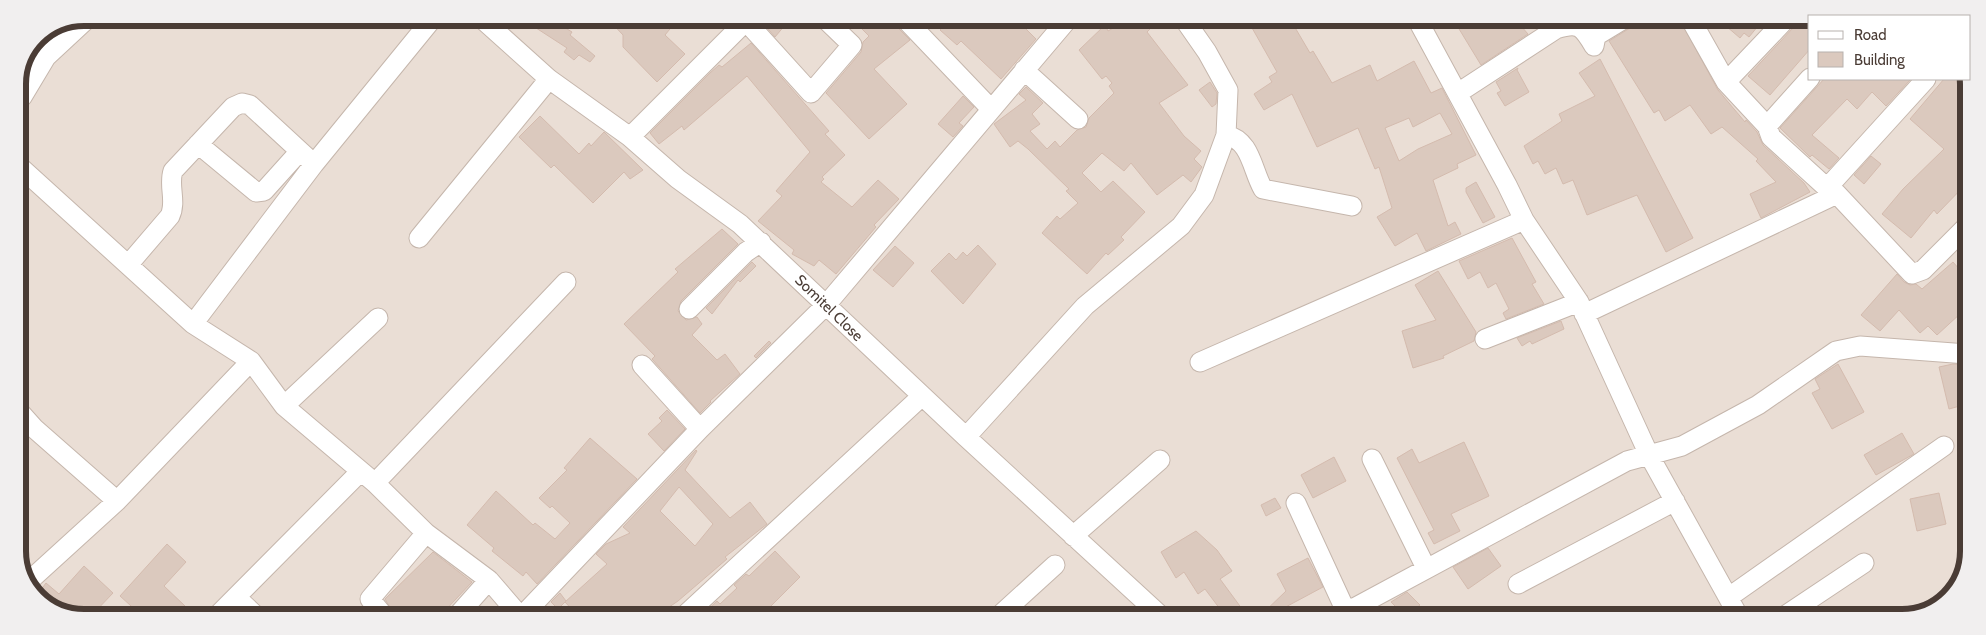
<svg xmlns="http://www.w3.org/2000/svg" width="1986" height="635" font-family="Cabin,sans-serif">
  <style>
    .residential { fill: #eaded5 }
    .building { fill: #dbc9be; stroke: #d4bbae; fill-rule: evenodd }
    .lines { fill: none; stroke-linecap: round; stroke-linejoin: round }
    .minor-casing { stroke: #c5b6ac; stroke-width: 21 }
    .minor { stroke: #fff; stroke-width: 19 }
    .labels { text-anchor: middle; stroke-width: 4; stroke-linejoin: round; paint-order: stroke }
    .street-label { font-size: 15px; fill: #4a3c35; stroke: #fff }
    .rim { fill: none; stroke: #4a3c35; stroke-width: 6 }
  </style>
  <rect width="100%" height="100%" fill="#f5eee7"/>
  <path class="residential" d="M85,18l1725,2v59l158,1 -2,488 -23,35 -41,14 -1835,-2 -35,-23 -14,-37v-471l19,-47z"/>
  <path class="building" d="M538,18h11l23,14 -2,3 25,21 -5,6 -11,-7 -5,5 -10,-8 3,-4 -34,-22z
    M607,18h72l-14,17 20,19 -28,28 -34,-35v-12z
    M767,18h24l-16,19 -12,-14z
    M851,18l43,1 3,8 13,13 -36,29 33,35 -38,35 -43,-46 35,-41 2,-10 6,-6z
    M932,19h35l12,10 10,-10h35l6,6 -4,4 10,10 -35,40 -40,-38 -4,4 -17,-15 2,-2z
    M1129,19h31l-13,13 41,53 -29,18 25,33 17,15 -7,8 8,8 -11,15 -8,-7 -26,20 -26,-32 -7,8 -22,-18 -20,20 19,19 12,-11 32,31 -24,25 3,3 -16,15 -2,-2 -19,21 -45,-41 15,-17 3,3 18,-16 -12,-12 3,-2 -41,-40 -10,-8 -8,6 -16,-23 32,-24 -7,-6 7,-7 17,16 -11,11 8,10 -10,7 17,18 8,-8 5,6 17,-17 9,-3 3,-9 25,-25 -5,-7 3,-3 -6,-7 -4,3 -23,-29 26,-25 3,6z
    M1247,19h43l20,34 3,-2 19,32 38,-18 7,16 37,-20 17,32 11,-5 34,67 -19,9 1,4 -25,12 15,46 7,-4 6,12 -35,17 -9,-18 -22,13 -18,-29 15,-9 -13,-41 -4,2 -17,-41 -41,19 -25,-53 -28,16 -10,-16 18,-12 -3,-5 8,-5zM1440,113l12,21 -34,15 -19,12 -14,-33 24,-10 4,9z
    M1453,19h37l6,9 7,-9h31l-13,7 7,8 -47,31z
    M1635,20h45l38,70 27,32 1,-2 11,12 6,13 41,38 6,9 -49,26 -11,-24 26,-12 -20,-21 2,-2 -36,-32 -11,7 -21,-29 -25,16 -6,-11 -5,3 -45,-72 21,-13z
    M1719,20h44l-14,17 -5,-4 -4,5z
    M1796,20h14v29l-40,46 -22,-19 45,-48z
    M751,43l78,88 -4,3 20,21 -23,22 2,2 -3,3 31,25 26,-27 21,19 -25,26 2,2 -40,47 -17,-14 -5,6 -22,-12 2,-4 -36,-29 24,-25 -6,-5 34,-39 -63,-76 -63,54 -2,-4 -23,18 -9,-11 60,-60 9,-8 3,2z
    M1600,59l93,179 -27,14 -29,-57 -50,20 -14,-35 -10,4 -7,-16 -11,6 -7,-13 -5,3 -9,-18 38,-25 -3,-7 36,-18 -16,-23z
    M1518,68l-1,2 12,22 -24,14 -8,-13 4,-2 -5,-9z
    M1824,79h87l-25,27 -14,-14 -15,17 -10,-10 -35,36 27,23 -10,11 -17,-14 -2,2 -30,-29z
    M1944,79l24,1v47l-5,6 5,5v44l-31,32 -3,-4 -23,28 -29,-24 21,-25 41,-40 -34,-30z
    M1210,82l7,11 -1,11 -4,3 -13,-17z
    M963,96l11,11 -15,16 4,3 -10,11 -15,-13z
    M540,116l39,38 10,-11 2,3 13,-14 39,38 -13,9 -6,-7 -31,31 -39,-38 -3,3 -32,-31z
    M1871,156l10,8 -17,20 -10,-9z
    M1476,182l19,35 -12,6 -17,-31v-4z
    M722,229l16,15 -57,57 -3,10 8,9 11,-3 5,7 -10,11 25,25 8,-6 15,20 -30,27 1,1 -11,11 -48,-54 3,-3 -31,-32 54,-52 -3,-3z
    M1512,238l24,44 -4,2 12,20 -38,15 -3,-6 6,-4 -13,-26 -8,5 -8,-16 -12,7 -9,-18z
    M978,245l18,19 -33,40 -32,-33 18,-18 7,7 7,-8 4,4z
    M895,246l19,17 -21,24 -20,-17z
    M752,262l4,4 -16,16 -2,-2 -26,34 -6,-6z
    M1953,262l14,16v43l-6,-8 -24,22 -9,-9 -8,7 -21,-23 -19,21 -19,-16 36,-41 7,8 6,3 6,-1 6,5z
    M1438,271l38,61 -2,9 -31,15 1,2 -31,10 -11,-37 34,-11 -21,-35z
    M1561,321l3,8 -32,15 -2,-3 -8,5 -5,-8z
    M769,341l2,2 -15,15 -2,-2z
    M1838,364l26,48 -32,17 -20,-36 8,-4 -5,-10z
    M1953,364l14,1v39l-18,5 -10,-42z
    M667,410l18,19 -21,22 -16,-17 14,-13 -3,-3z
    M1902,433l12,21 -38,21 -12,-20z
    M590,438l47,41 -100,105 -11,-12 -3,4 -31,-25 2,-3 -27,-23 29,-34 37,34 2,-2 20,16 15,-16 -18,-17 -2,2 -11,-10 28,-28 -3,-2z
    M1464,442l25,54 -38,18 9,17 -26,13 -6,-11 6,-3 -37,-72 15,-9 7,14z
    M696,450l1,1 -12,19 45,48 20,-16 17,22 -42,33 2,2 -49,42 -22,15h-78l-13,-14 42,-38 -11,-10 10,-10 24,-11 -7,-6zM679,487l34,37 -18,22 -35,-35z
    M1334,457l12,24 -33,17 -12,-23z
    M1939,493l7,31 -29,7 -7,-32z
    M1275,498l6,10 -15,8 -5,-11z
    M1196,531l21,19 15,21 -12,8 28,38h-22l-21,-28 -7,5 -14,-22 -8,6 -15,-26z
    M167,544l19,18 -22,24 21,20 -9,9h-35l-21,-19z
    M1488,548l13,18 -33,23 -15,-22z
    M775,551l25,26 -29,29 8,10h-78l16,-15 3,3 17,-16 -3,-3 12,-11 3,2z
    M433,552l39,30 -32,34h-45l-10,-17z
    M1308,558l15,29 -56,30h-8l27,-26 -9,-17z
    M84,566l29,27 -21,22 -9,-7 -6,7h-10l-30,-20 9,-12 13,11z
    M1407,592l13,13 -14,12 -15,-15z
    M560,593l6,8 -8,8 -7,-7z"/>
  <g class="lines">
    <g class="minor-casing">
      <path id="minor" d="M481,18l68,61 81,58 48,42 62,45 226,213 196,180
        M743,18l68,75 41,-48 -28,-27
        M905,19l86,90
        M1417,19l90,166 17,35 55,82 70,153 90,162
        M1691,20l35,62 41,44
        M1024,70l54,49
        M1810,78l-43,48 4,11 56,51 10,6 75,80 11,-4 45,-45
        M1726,82l59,-62
        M1458,93l98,-64c23,-7 26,-3 38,17l2,-10 28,-17
        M22,97l24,-40 42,-39
        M1226,135c25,5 26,35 37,54l89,17
        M630,137l119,-119
        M198,144l58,48 8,-1 36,-40
        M18,165l175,159 58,37 33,45 91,77 51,50 63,47 31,36
        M1827,188l99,-109
        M419,238l130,-159
        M128,265l42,-49c7,-15 -2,-30 3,-45l60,-64 9,-4 8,2 64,59
        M689,309l57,-57 15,-10
        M1584,314l253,-120
        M193,324l121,-160 119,-146
        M1485,339l94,-37
        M1200,362l324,-142
        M642,365l58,64
        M284,406l94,-88
        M18,410l17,19 82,72
        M966,437l119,-131 96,-80 23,-31 22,-60 2,-45 -21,-38 -23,-33
        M1372,459l54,109
        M375,483l191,-201
        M1296,503l47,102 5,3h6l273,-147 55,-15 76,-41 78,-54 24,-5 107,8
        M1073,536l87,-76
        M28,582l89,-81 134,-140
        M1518,584l157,-83
        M236,597l19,18
        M1729,597l215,-151
        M218,615l142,-143
        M384,616l-14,-17 56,-66
        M457,616l32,-36
        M522,616l178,-187 126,-124 242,-286
        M684,616l238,-220
        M999,616l56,-51
        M1783,617l81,-54"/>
    </g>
    <use href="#minor" class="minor"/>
  </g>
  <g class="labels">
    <g class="street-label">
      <text transform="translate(829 308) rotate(44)" y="5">Somitel Close</text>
    </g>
  </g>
  <path d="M0 0H1986V635H0ZM84 26H1902A58 58 0 0 1 1960 84V551A58 58 0 0 1 1902 609H84A58 58 0 0 1 26 551V84A58 58 0 0 1 84 26Z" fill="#f1efef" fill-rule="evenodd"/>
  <path class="rim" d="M84 26H1902A58 58 0 0 1 1960 84V551A58 58 0 0 1 1902 609H84A58 58 0 0 1 26 551V84A58 58 0 0 1 84 26Z"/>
  <rect x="1808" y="15" width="162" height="65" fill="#ffffff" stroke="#b7b1ae"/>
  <rect x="1818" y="31" width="25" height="8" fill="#ffffff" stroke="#b7b1ae"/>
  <text x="1854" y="40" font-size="15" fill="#4a3c35">Road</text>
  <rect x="1818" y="52" width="25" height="15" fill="#dbc9be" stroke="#b7b1ae"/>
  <text x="1854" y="65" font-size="15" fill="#4a3c35">Building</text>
</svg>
